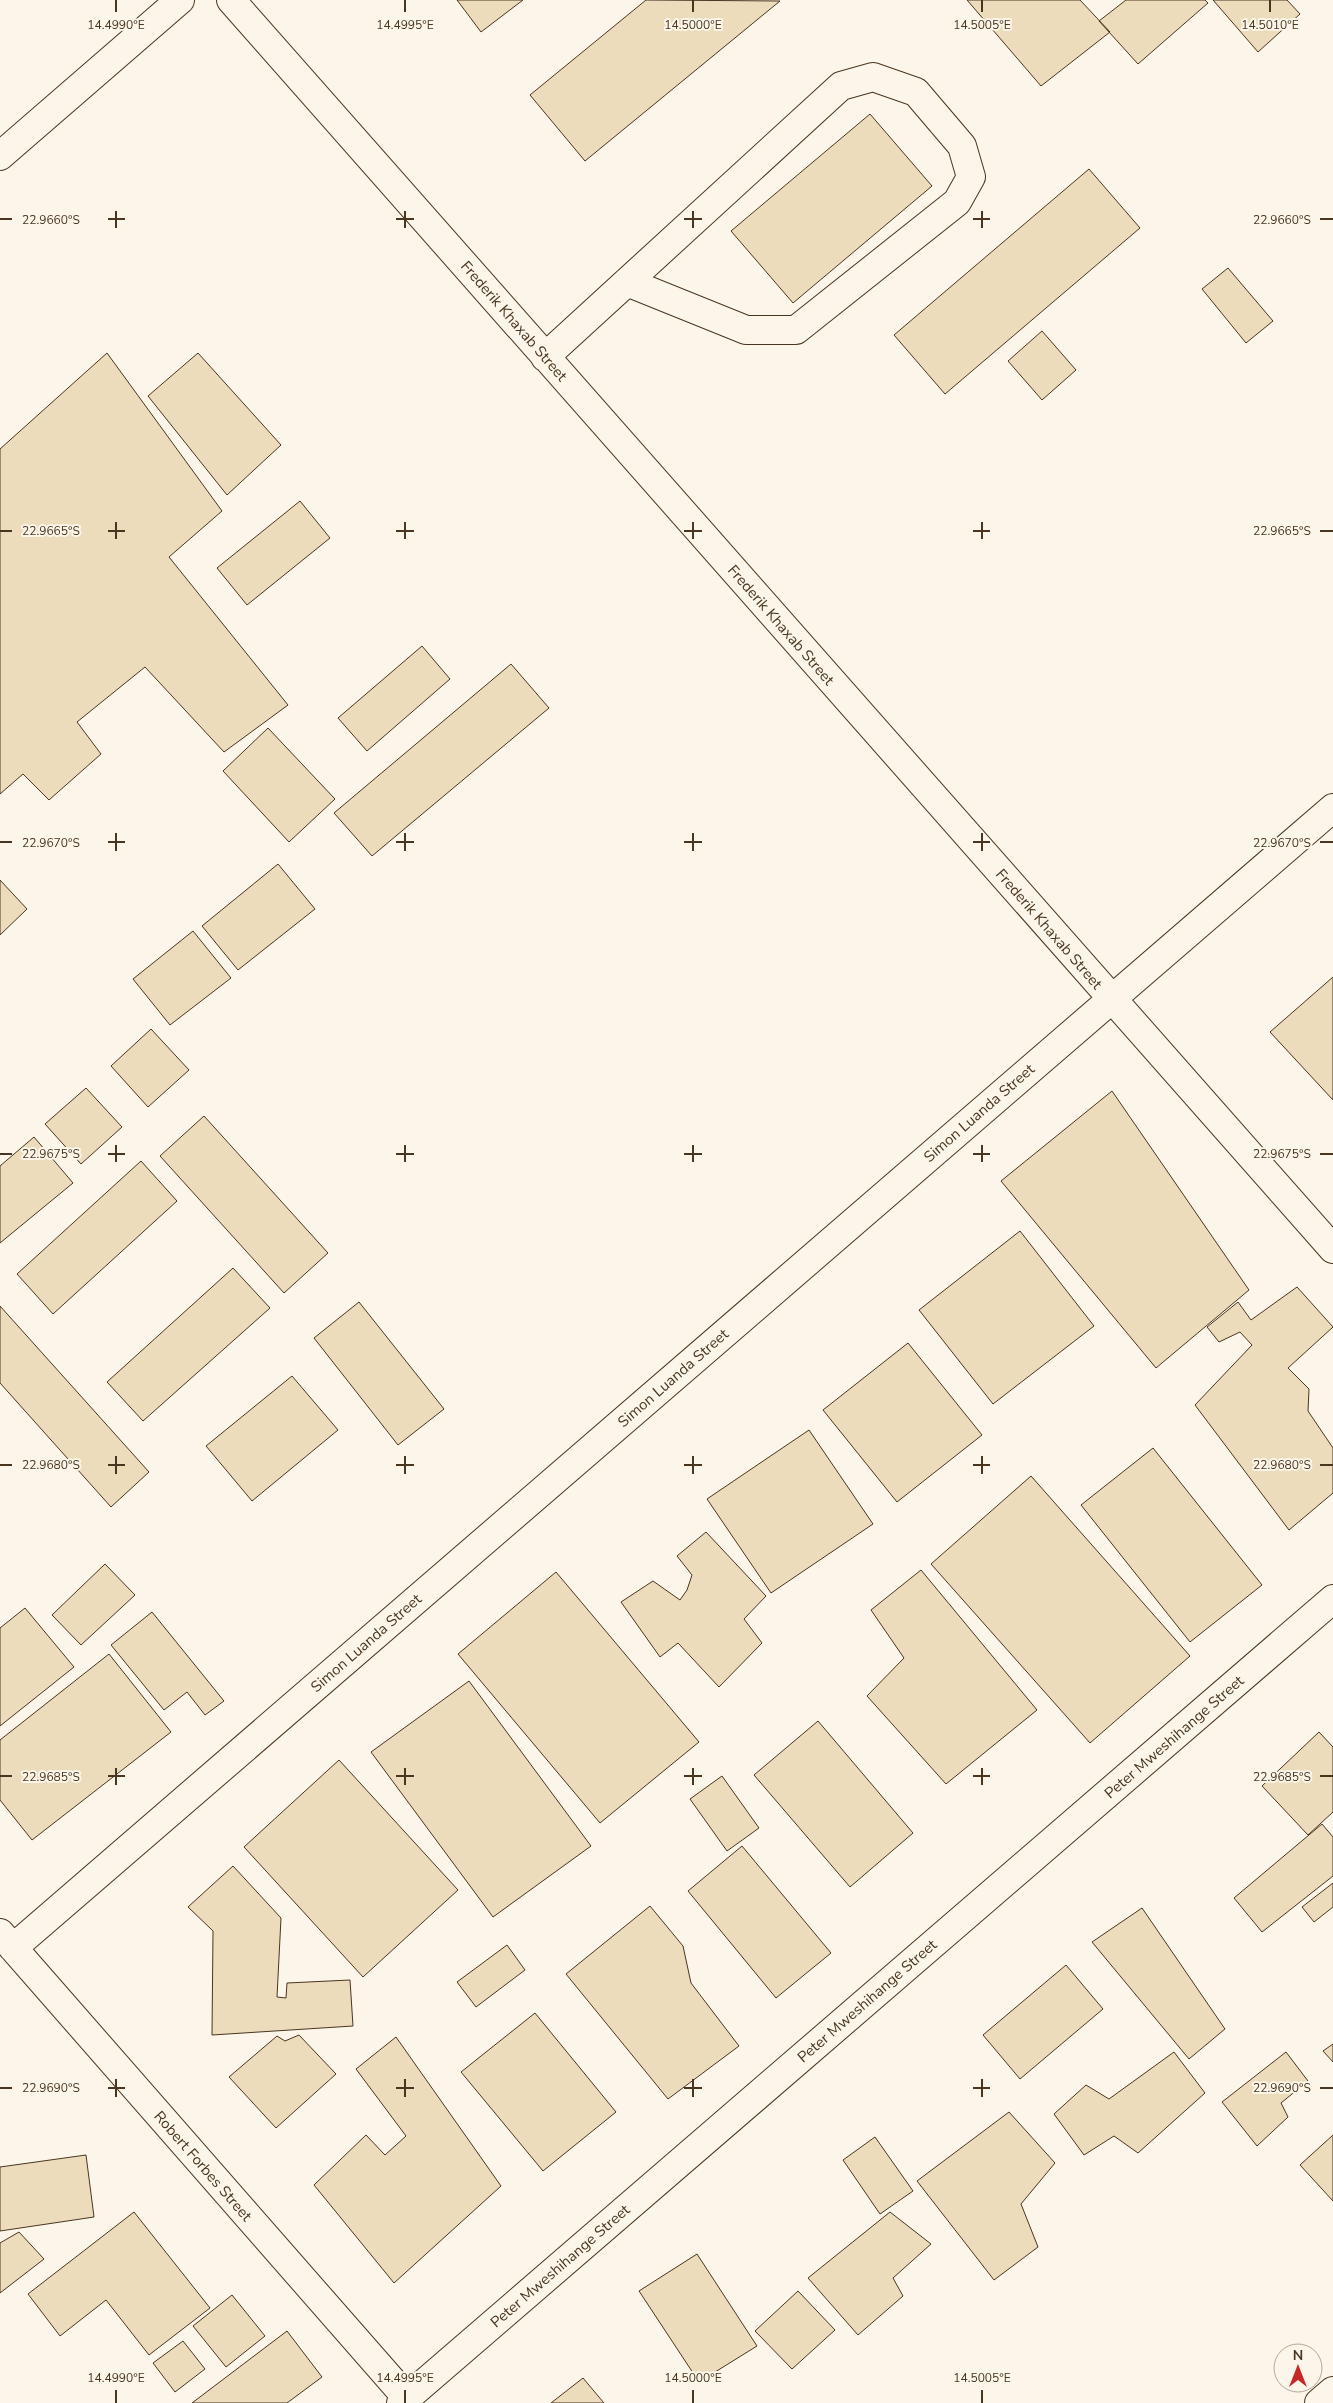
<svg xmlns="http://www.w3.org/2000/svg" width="1333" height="2403" font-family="'Nunito Sans',sans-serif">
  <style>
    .building { fill: #ecdcbc; stroke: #4a3520 }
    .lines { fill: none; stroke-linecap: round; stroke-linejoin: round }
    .minor-casing { stroke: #4a3520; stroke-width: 30 }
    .major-casing { stroke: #4a3520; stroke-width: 30 }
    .minor { stroke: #fbf6e9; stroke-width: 28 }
    .major { stroke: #fbf6e9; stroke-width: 28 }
    .ticks { fill: none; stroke: #4a3520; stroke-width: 2 }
    .labels { text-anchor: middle; stroke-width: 4; stroke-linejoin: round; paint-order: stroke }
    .street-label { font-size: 15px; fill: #4a3520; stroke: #fbf6e9 }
    .ticks-label { font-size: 12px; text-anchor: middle; fill: #4a3520; stroke: #fbf6e9; stroke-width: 4; stroke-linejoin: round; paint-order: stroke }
  </style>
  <rect width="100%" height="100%" fill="#fbf6e9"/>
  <path class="building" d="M457,0h66l-42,32z
    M646,0l134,1 -195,160 -55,-66z
    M967,0h113l30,32 -69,54z
    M1126,0h79l3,3 -70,61 -39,-43z
    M1213,0h74l13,14 -42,38z
    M870,114l62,72 -139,117 -62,-72z
    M1089,169l51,59 -195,166 -51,-59z
    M1228,268l45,53 -27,22 -44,-54z
    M1042,331l34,39 -34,30 -34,-39z
    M107,353l115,158 -53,46 119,148 -64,47 -79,-85 -68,55 24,32 -52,46 -26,-26 -23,20v-345z
    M198,353l83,92 -54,50 -79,-99z
    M300,501l30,37 -83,67 -30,-37z
    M422,646l28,33 -83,72 -29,-33z
    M511,664l38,44 -177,148 -38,-43z
    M268,728l67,71 -46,43 -66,-71z
    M278,864l37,45 -77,61 -36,-44z
    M0,880l27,29 -27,26z
    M193,931l38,47 -61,47 -37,-46z
    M1333,977v123l-63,-68z
    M151,1029l38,41 -41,37 -37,-41z
    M86,1088l36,39 -41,37 -36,-40z
    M1112,1091l137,199 -93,78 -155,-187z
    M204,1116l124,137 -44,40 -124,-137z
    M34,1137l39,46 -73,60v-77z
    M141,1161l36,40 -124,113 -36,-40z
    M1020,1231l74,95 -101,78 -74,-94z
    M233,1268l37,40 -127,113 -36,-39z
    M1297,1287l36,40 -45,41 21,21 -1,22 25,37v45l-44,37 -94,-125 57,-60 -12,-13 -21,10 -12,-15 31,-25 13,18z
    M359,1302l85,107 -46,36 -84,-107z
    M0,1306l149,166 -38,35 -111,-124z
    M908,1343l74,92 -85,67 -74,-92z
    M292,1376l46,54 -86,71 -46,-55z
    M809,1430l64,94 -102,69 -64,-94z
    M1153,1448l109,137 -72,57 -109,-137z
    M1031,1476l159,180 -100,87 -159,-179z
    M706,1532l60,64 -22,23 18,24 -43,44 -41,-44 -18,14 -39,-55 32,-21 27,19 7,-10 5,-15 -15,-19z
    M105,1564l30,31 -54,50 -29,-30z
    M921,1570l116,140 -91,74 -79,-88 37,-38 -33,-48z
    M556,1572l143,170 -99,81 -142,-169z
    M25,1608l49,59 -74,59v-98z
    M152,1612l72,89 -19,14 -18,-23 -23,18 -53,-65z
    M109,1654l62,78 -139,108 -32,-40v-60z
    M469,1681l122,165 -98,71 -122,-165z
    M818,1721l95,112 -63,54 -96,-112z
    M1319,1732l14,15v65l-25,23 -46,-49z
    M339,1760l119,130 -95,87 -119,-130z
    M722,1776l37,52 -32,23 -37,-52z
    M1322,1824l11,13v39l-71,56 -28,-34z
    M742,1846l89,107 -55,45 -88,-107z
    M233,1866l48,52 -4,79 9,1 1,-15 63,-3 3,46 -141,9 1,-104 -25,-24z
    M1333,1883v24l-19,15 -12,-15z
    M650,1906l33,40 8,37 48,63 -71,53 -102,-125z
    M1142,1908l83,121 -36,30 -97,-117z
    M507,1945l18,25 -49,37 -19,-25z
    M1066,1965l37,44 -83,70 -37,-44z
    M535,2013l81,99 -73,59 -82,-99z
    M299,2035l37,39 -60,54 -47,-51 48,-41 8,5z
    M396,2037l105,149 -107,97 -80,-98 52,-50 19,20 21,-19 -50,-67z
    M1333,2044v18l-10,-11z
    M1174,2052l31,41 -67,60 -24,-17 -30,19 -30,-41 32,-29 23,14z
    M1286,2052l22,29 -27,22 7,14 -31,29 -35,-44z
    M1009,2112l46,51 -34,41 17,43 -44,33 -77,-99z
    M1333,2135v66l-33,-36z
    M875,2137l38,54 -33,23 -37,-54z
    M86,2155l8,62 -94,14v-64z
    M134,2212l76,96 -61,47 -43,-55 -46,36 -32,-42z
    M890,2212l41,32 -38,34 10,18 -45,39 -50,-57z
    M19,2232l25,27 -44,34v-50z
    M697,2254l60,92 -58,36 -60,-91z
    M798,2291l37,39 -43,39 -37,-38z
    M232,2295l33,41 -39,31 -33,-41z
    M287,2331l35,46 -35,26h-95z
    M183,2341l22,28 -30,23 -22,-29z
    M583,2378l21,25h-53z"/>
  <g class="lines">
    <g class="minor-casing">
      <path id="minor" d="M231,0l1102,1249
        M0,156l180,-156
        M545,357l296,-271 32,-9 43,15 46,54 9,31 -14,25 -161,128h-50l-119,-48
        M0,1933l407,465
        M13,1948l1320,-1140
        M401,2403l932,-804"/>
    </g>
    <g class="major-casing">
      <path id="major" d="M1319,2403l14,-12"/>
    </g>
    <use href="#minor" class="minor"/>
    <use href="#major" class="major"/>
  </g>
  <path class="ticks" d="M116,0v12M405,0v12M693,0v12M982,0v12M1270,0v12M116,211v17M405,211v17M693,211v17M982,211v17M0,219h12M108,219h17M396,219h18M684,219h18M973,219h17M1320,219h13M116,522v17M405,522v17M693,522v17M982,522v17M0,531h12M108,531h17M396,531h18M684,531h18M973,531h17M1320,531h13M116,833v18M405,833v18M693,833v18M982,833v18M0,842h12M108,842h17M396,842h18M684,842h18M973,842h17M1320,842h13M116,1145v17M405,1145v17M693,1145v17M982,1145v17M0,1154h12M108,1154h17M396,1154h18M684,1154h18M973,1154h17M1320,1154h13M116,1456v18M405,1456v18M693,1456v18M982,1456v18M0,1465h12M108,1465h17M396,1465h18M684,1465h18M973,1465h17M1320,1465h13M116,1768v17M405,1768v17M693,1768v17M982,1768v17M0,1776h12M108,1776h17M396,1776h18M684,1776h18M973,1776h17M1320,1776h13M116,2079v18M405,2079v18M693,2079v18M982,2079v18M0,2088h12M108,2088h17M396,2088h18M684,2088h18M973,2088h17M1320,2088h13M116,2390v13M405,2390v13M693,2390v13M982,2390v13"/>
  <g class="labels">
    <g class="street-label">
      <text transform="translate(514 321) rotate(49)" y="5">Frederik Khaxab Street</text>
      <text transform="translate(781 625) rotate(49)" y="5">Frederik Khaxab Street</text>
      <text transform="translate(1049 929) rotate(49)" y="5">Frederik Khaxab Street</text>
      <text transform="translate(979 1113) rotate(-41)" y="5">Simon Luanda Street</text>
      <text transform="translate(673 1378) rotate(-41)" y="5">Simon Luanda Street</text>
      <text transform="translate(366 1643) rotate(-41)" y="5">Simon Luanda Street</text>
      <text transform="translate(1174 1737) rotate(-41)" y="5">Peter Mweshihange Street</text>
      <text transform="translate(867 2001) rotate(-41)" y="5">Peter Mweshihange Street</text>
      <text transform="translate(203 2166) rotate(49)" y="5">Robert Forbes Street</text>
      <text transform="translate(560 2266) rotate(-41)" y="5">Peter Mweshihange Street</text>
    </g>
  </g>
  <g class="ticks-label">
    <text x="116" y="29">14.4990°E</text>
    <text x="405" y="29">14.4995°E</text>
    <text x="693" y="29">14.5000°E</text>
    <text x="982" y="29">14.5005°E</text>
    <text x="1270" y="29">14.5010°E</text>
    <text x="51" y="224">22.9660°S</text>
    <text x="1282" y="224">22.9660°S</text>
    <text x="51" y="535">22.9665°S</text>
    <text x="1282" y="535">22.9665°S</text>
    <text x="51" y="847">22.9670°S</text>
    <text x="1282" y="847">22.9670°S</text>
    <text x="51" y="1158">22.9675°S</text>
    <text x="1282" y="1158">22.9675°S</text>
    <text x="51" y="1469">22.9680°S</text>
    <text x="1282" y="1469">22.9680°S</text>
    <text x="51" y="1781">22.9685°S</text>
    <text x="1282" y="1781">22.9685°S</text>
    <text x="51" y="2092">22.9690°S</text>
    <text x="1282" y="2092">22.9690°S</text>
    <text x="116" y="2382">14.4990°E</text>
    <text x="405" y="2382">14.4995°E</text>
    <text x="693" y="2382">14.5000°E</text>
    <text x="982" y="2382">14.5005°E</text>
  </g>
  <g transform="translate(1298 2368)"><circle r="24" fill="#fbf6e9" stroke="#b4a999"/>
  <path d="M0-4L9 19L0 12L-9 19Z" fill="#c62828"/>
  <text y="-8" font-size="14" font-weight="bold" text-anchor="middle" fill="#4a3520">N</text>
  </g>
</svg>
